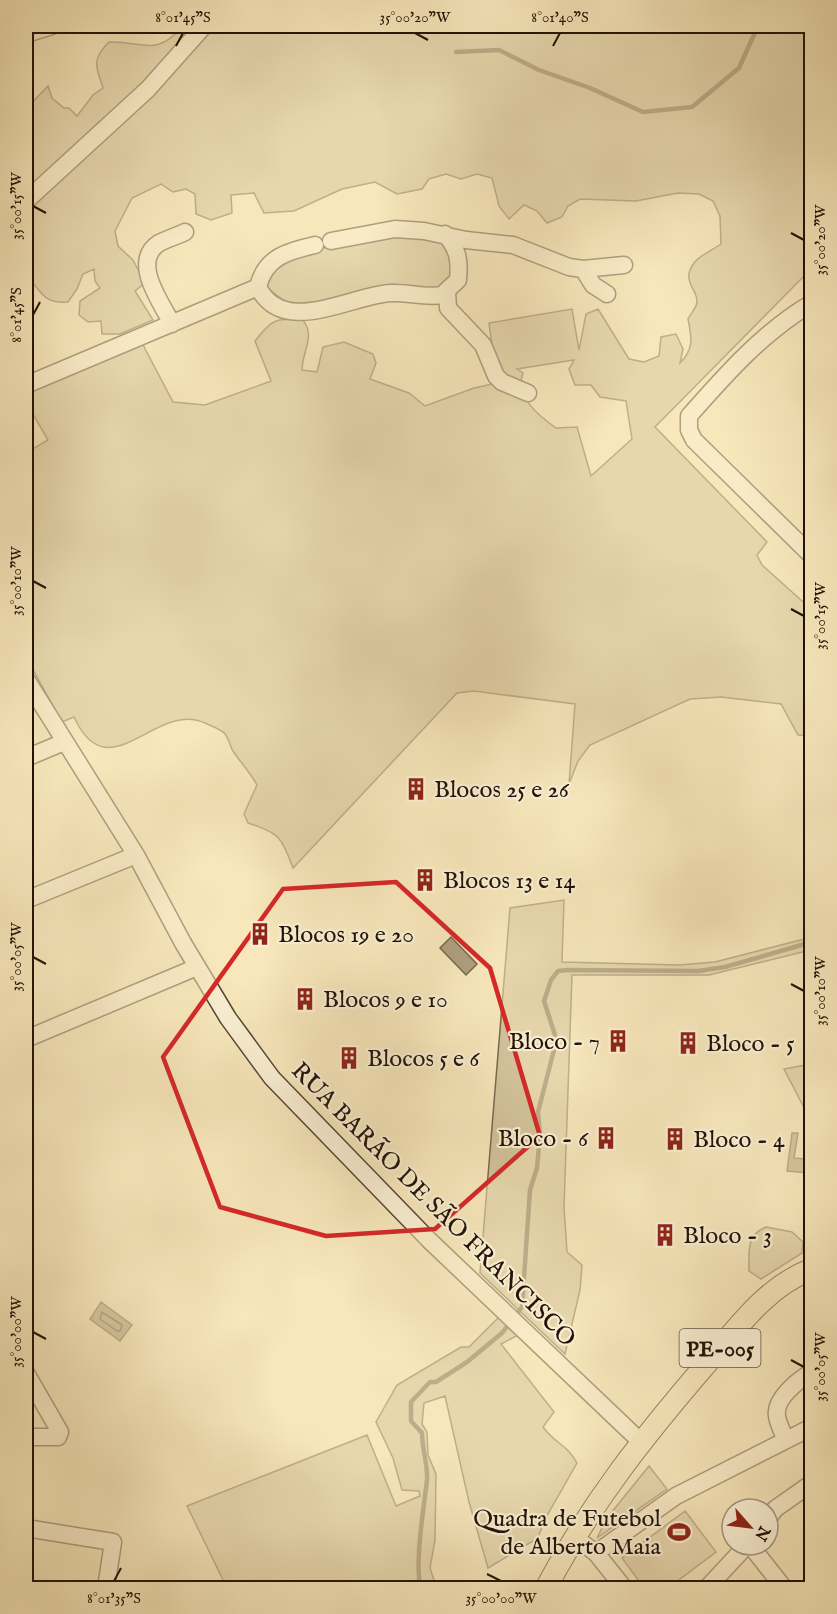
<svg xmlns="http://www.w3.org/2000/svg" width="837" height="1614" font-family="'IM FELL English',serif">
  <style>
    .green { fill: #d3c39c; stroke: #7a6a51; stroke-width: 1.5; fill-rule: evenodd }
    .water { fill: #ae9f7d; stroke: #76674d; stroke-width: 1.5 }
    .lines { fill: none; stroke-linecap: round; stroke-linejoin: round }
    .shore { stroke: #685842; stroke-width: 1.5 }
    .stream { stroke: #76674d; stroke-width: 4.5 }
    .minor-casing { stroke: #564733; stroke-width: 19 }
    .major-casing { stroke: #211206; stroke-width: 23 }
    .minor { stroke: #faefd3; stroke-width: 16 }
    .major { stroke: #f7e7bb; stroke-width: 21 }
    .marked { fill: none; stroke: #d62828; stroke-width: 4.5; stroke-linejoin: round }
    .ticks { fill: none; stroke: #211206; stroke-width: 2 }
    .labels { text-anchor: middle; stroke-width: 4.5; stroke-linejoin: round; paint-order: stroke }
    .shield { fill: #faefd3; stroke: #625444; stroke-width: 1.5 }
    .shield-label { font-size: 22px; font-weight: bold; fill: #211206 }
    .poi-label { font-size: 24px; fill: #211206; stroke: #faefd3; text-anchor: start }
    .street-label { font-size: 24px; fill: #211206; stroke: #faefd3 }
    .neatline { fill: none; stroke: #211206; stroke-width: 2 }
    .ticks-label { font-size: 15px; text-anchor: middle; fill: #211206 }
  </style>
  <rect width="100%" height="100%" fill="#f7e7bb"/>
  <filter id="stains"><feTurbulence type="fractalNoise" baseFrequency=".00333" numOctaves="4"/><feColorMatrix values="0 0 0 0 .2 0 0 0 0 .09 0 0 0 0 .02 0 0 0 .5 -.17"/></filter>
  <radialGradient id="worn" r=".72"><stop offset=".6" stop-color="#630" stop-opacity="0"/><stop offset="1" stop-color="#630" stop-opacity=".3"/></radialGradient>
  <path class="green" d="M183,26h628v243l-156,158 112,115 -10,13 5,10 49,44v127l-13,-1 -17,-31 -60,-7 -31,2 -100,46 -12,16 -9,23 6,-80 -101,-13 -17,2 -164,175c-12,-31 -13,-35 -45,-45l-4,-9 13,-29c-7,-13 -16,-22 -24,-34 -3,-5 -4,-12 -8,-17 -4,-5 -14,-8 -20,-11 -50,-23 -96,70 -131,-6l-12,5 -36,-65v-204l22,-13 -22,-38v-8l116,-51 31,59 32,3 66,-24 -16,-40c16,-21 21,-24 48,-21 13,17 -1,31 -1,50l15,2 6,-25 21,-5 29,12 3,9 -6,16 39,14 16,13 49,-18 23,-5 -8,-60 83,-14 7,41 7,-36 12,-5 31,50 15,3 15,-6 2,-19 15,-3 7,15 -3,14c14,-14 12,-25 8,-44 2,-4 8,-11 9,-16 2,-13 -17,-21 -3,-40 6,-8 20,-14 27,-19l-1,-28 -7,-15 -14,-7 -21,-1 -42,8 -56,-2 -12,7 -6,11 -15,6 -10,-12 -13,-6 -15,14 -10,-13 -7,-28 -15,-4 -16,5 -15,-5 -17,5 -7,10 -25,5 -22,-12 -33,7 -48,22 -30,2 -10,-20 -23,2 1,18 -21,7 -15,-6 -1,-20 -9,-5 -13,3 -12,-8 -29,14 -17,33 3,15 15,14 12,23 -10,8 18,29 -33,14h-18l-1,-13 -13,1 -9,-7 1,-14 20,-13 -5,-7 -1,-12 -11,5 -6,15 -9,13c-29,2 -25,-14 -42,-24v-145l3,-4 -3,-20 22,-23 4,12 12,10h5l8,8 16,-21 10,-7c-7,-21 -12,-28 6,-46 35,-1 46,16 74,-16zM574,360l-5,9 6,16h16l9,12 26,4 6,38 -41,37 -14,-49 -21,1c-17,-12 -42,-32 -33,-55l-6,-4z
    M387,236l56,4 13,18 -7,29 -137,20 -26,-5 -19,-14v-17l34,-19z
    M564,900l-2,62 117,3 36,-3 97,-25 -1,13 -102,25h-137l-8,232 3,45 15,13 -2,25 -15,64 -85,-81 30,-365z
    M811,1064h1l-1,57 -27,-52z
    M766,1227l26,5 11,10 -1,11 -41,26 -12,-8c0,-19 -3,-36 17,-44z
    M500,1316l18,19 -17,9 53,68 -11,15c12,17 24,17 34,36l-33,58 -6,17 -50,30 -19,-66 -24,-106 -21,7 -2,21 5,8 1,23 8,19 -1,66 -5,28 5,15 10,5h-218l-40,-82 180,-71 29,71 24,-10 -1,-5 -17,-1 -9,-32 -17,-36 21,-37 64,-38h8z
    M649,1466l18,23 -70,49 10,-20z
    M685,1511l31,41 -48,36h-24l-22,-30z"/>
  <path class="water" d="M451,937l26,27 -11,11 -26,-27z
    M792,1133h6l-4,25 11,1 1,-7 5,1 -3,20 -21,-2z
    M101,1302l31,23 -12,16 -30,-22z"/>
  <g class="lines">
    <path class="shore" d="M102,1312l20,13 -2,6h-3l-17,-12z"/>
    <path class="stream" d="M456,52l43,-2 40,20 51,18 53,24 49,-5 47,-39 19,-42
      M421,1588c-7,-23 3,-81 6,-108 1,-15 -5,-31 -5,-47l-11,-12v-19l19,-20h6l31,-20 35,-29 20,-26 8,-117 7,-22 3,-33 -2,-23 16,-62 1,-15 -11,-34 7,-21 7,-9 9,-1 131,1 27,-4 87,-25"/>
    <g class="minor-casing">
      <path id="minor" d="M26,34l26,-8
        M26,201l122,-112 56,-63
        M331,241l64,-12 29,2 42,9 47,5 56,22 14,2 41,-4
        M315,245c-27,6 -50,12 -57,42 25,51 93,8 133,6 17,-1 33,5 51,2l16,-15c2,-20 0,-31 -13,-46
        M583,269l10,16 14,9
        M447,291l1,17 35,37 13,31 6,6 26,11
        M812,303c-49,29 -86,71 -123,113v14l5,10 118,116
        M172,324c-10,-21 -42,-62 -13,-81 8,-4 18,-7 26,-11
        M26,385l232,-98
        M26,679l110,176 47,88 45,75 44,60 157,162 211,201
        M26,758l38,-16
        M26,900l110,-45
        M26,1039l171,-72
        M26,1373l34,59 -2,5h-32
        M785,1439c-2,-7 -7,-15 -8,-23 -3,-17 21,-36 35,-44
        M768,1519l7,-10 37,-26
        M26,1528l87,14 -7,46
        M574,1537l22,16 28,35
        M750,1545l34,43
        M596,1553l80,-57 136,-69
        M707,1588l40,-43"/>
    </g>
    <g class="major-casing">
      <path id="major" d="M546,1588c45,-85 99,-153 162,-226 30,-35 59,-76 104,-93"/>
    </g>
    <use href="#minor" class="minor"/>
    <use href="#major" class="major"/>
  </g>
  <path d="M0 0H837V1614H0ZM396,882l94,86 50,168 -105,93 -109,7 -106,-29 -57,-150 120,-168z" fill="#f7e7bb" fill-opacity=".55" fill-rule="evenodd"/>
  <path class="marked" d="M396,882l94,86 50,168 -105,93 -109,7 -106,-29 -57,-150 120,-168z"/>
  <path class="ticks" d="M415,33l13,7M176,46l7,-13M553,46l7,-13M33,206l13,7M791,233l13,7M33,315l7,-13M33,581l13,7M791,609l13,7M33,957l13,7M791,984l13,7M33,1332l13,7M791,1360l13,7M487,1574l14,7M114,1581l7,-13"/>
  <defs>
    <g id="building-bare" transform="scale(1.8)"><path d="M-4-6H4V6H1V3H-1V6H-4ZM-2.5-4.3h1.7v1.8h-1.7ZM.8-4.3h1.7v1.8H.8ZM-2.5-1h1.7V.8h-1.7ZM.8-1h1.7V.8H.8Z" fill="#8f2418" stroke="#faefd3" stroke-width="2.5" paint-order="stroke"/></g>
    <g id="stadium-bare" transform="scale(1.8)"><path d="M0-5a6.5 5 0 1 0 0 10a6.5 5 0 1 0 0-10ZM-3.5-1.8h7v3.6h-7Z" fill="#8f2418" stroke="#faefd3" stroke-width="2.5" paint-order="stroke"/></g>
  </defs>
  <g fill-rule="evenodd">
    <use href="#building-bare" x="416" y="789"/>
    <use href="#building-bare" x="425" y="880"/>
    <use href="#building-bare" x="260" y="934"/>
    <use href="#building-bare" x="305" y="999"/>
    <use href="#building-bare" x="618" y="1041"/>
    <use href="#building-bare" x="688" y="1043"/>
    <use href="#building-bare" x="349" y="1058"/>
    <use href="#building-bare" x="606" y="1138"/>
    <use href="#building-bare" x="675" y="1139"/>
    <use href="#building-bare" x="665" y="1235"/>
    <use href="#stadium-bare" x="679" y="1532"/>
  </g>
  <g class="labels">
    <rect class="shield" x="679.5" y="1329" width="81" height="38" rx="4.5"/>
    <g class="shield-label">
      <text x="720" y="1356">PE-005</text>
    </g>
    <g class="poi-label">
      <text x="434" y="797">Blocos 25 e 26</text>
      <text x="443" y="888">Blocos 13 e 14</text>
      <text x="278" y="942">Blocos 19 e 20</text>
      <text x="323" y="1007">Blocos 9 e 10</text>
      <text x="600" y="1049" text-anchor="end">Bloco - 7</text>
      <text x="706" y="1051">Bloco - 5</text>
      <text x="367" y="1066">Blocos 5 e 6</text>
      <text x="588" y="1146" text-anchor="end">Bloco - 6</text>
      <text x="693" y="1147">Bloco - 4</text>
      <text x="683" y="1243">Bloco - 3</text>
      <text x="661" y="1526" text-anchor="end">Quadra de Futebol<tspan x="661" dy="28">de Alberto Maia</tspan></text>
    </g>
    <g class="street-label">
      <text transform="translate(434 1204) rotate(45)" y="8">RUA BARÃO DE SÃO FRANCISCO</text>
    </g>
  </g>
  <rect width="837" height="1614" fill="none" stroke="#f7e7bb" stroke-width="66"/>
  <g transform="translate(750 1527) rotate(118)"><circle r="28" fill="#faefd3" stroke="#a39781" stroke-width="1.5"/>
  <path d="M0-4.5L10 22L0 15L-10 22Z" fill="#8f2418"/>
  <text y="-9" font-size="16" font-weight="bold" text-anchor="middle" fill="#211206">N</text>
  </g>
  <rect x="33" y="33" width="771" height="1548" class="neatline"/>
  <g class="ticks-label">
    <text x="183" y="22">8°01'45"S</text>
    <text x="415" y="22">35°00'20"W</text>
    <text x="560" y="22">8°01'40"S</text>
    <text transform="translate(16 206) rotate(-90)" y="5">35°00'15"W</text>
    <text transform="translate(820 240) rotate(-90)" y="5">35°00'20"W</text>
    <text transform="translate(16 315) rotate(-90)" y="5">8°01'45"S</text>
    <text transform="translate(16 581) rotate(-90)" y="5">35°00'10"W</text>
    <text transform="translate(820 616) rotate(-90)" y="5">35°00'15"W</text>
    <text transform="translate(16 957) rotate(-90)" y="5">35°00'05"W</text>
    <text transform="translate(820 991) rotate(-90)" y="5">35°00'10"W</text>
    <text transform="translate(16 1332) rotate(-90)" y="5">35°00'00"W</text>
    <text transform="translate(820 1367) rotate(-90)" y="5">35°00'05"W</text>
    <text x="114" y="1603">8°01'35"S</text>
    <text x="501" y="1603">35°00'00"W</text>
  </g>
  <rect width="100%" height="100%" filter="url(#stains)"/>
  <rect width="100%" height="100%" fill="url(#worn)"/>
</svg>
